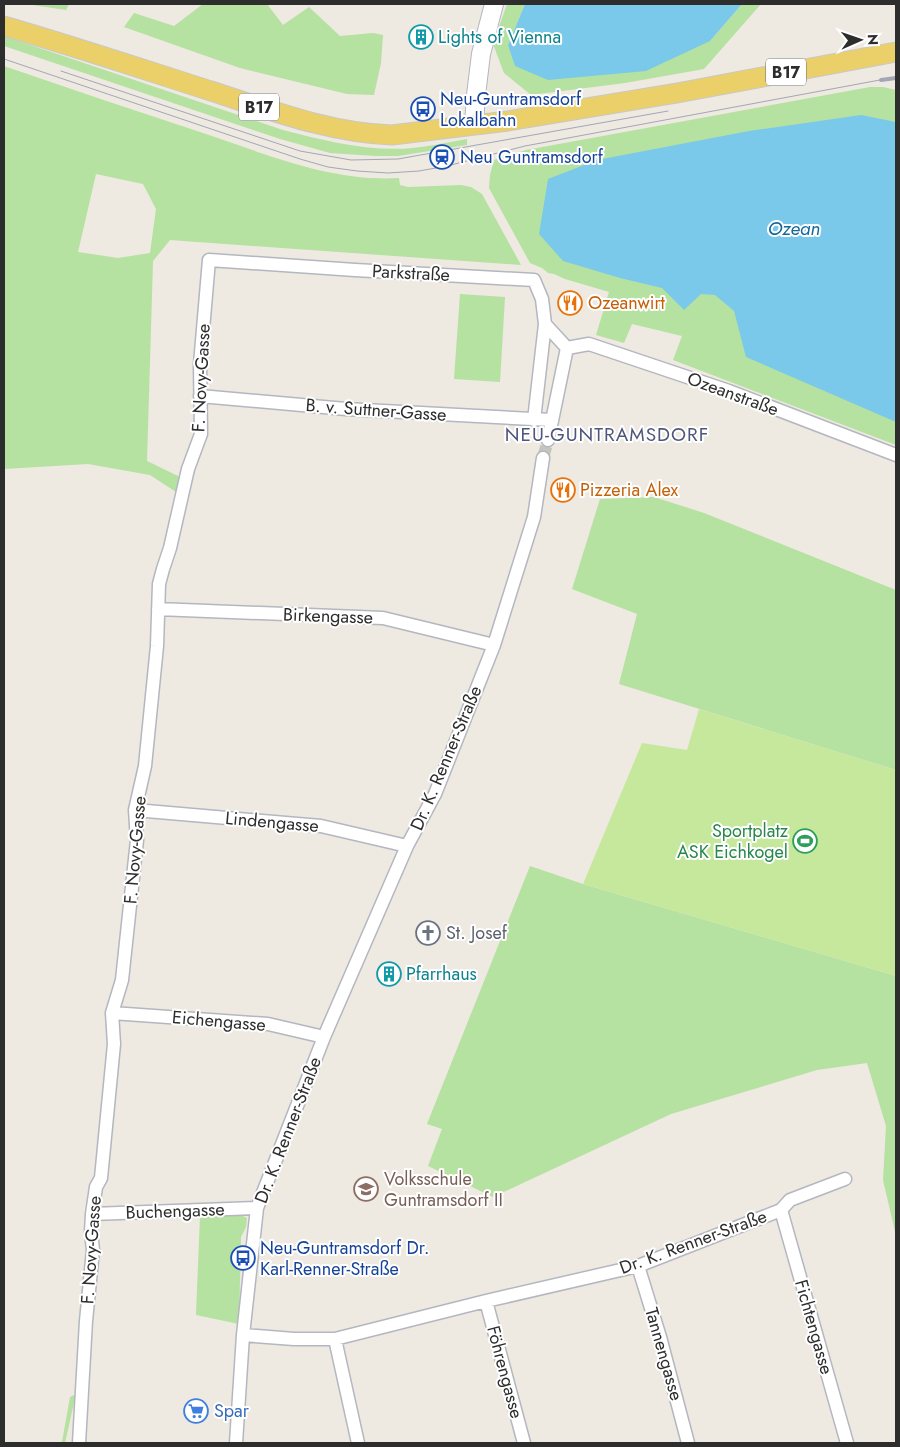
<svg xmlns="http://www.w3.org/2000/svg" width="900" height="1447" font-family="Jost,sans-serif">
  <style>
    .green { fill: #b5e1a1; fill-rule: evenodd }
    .pitch { fill: #c6e89d }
    .water { fill: #7ac9ea }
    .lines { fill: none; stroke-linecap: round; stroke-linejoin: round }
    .street-tunnel { stroke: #c7c3bd; stroke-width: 12; stroke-dasharray: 12 6; stroke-linecap: butt }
    .street-casing { stroke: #b4b7c0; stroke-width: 15 }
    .secondary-casing { stroke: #b4b7c0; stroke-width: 20 }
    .primary-casing { stroke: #c8c8c8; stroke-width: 21 }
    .street { stroke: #fff; stroke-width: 12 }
    .secondary { stroke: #fff; stroke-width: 18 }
    .primary { stroke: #ebd069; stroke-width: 19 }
    .tram { stroke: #a3a6b7; stroke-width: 1 }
    .rail { stroke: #a3a6b7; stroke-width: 4 }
    .labels { text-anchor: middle; stroke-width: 4; stroke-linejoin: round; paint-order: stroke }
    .shield { fill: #fff; stroke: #6c6c6c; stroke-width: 1 }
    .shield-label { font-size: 16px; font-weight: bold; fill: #2d2d2d }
    .culture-label { font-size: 18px; fill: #0d838f; stroke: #fff; text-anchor: start }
    .transit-label { font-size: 18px; fill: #164399; stroke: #fff; text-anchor: start }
    .street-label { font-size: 18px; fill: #2d2d2d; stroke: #fff }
    .food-label { font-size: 18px; fill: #c56008; stroke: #fff; text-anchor: start }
    .leisure-label { font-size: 18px; fill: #27864d; stroke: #fff; text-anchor: end }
    .worship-label { font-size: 18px; fill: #5b616d; stroke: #fff; text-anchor: start }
    .education-label { font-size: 18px; fill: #785e54; stroke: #fff; text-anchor: start }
    .shop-label { font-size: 18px; fill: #366cbe; stroke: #fff; text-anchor: start }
    .water-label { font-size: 19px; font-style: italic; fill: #14699b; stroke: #fff }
    .neighbourhood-label { font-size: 19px; letter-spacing: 1px; fill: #4f567d; stroke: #fff }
  </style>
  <rect width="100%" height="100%" fill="#eee9e1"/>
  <path class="green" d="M26,4h43l-3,6z
    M203,4h64l16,21 26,-18 31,29 33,-3 10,2 -2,28 -7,32 -27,-1 -107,-26 -116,-41 10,-14 40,13z
    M507,4h18l-17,41 202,-4 32,-37h19l-57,65 -79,14 -94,12 -27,-22 -11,-29z
    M4,36l279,94c43,11 85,22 130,18 18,-2 36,-6 54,-9v6l-69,11h-22l-46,-3 -50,-14 -276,-93z
    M4,66c67,23 135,46 202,68 62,21 127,48 193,44l1,7 8,2 53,-2 10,2 11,7 39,71 -351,-25 -17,21 -6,200 33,16 -4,15 -26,-17 -62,-11 -84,5zM96,174l47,10 13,25 -6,44 -32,5 -40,-6z
    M870,87h13l13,3v355l-223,-85 9,-24 -50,-12 -8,19 -28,-8 13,-43 -44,-13 -11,-5 -6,-1 -6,-5 -12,-5 -41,-75 1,-13 4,-15 32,-10z
    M460,294l45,3 -5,85 -46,-3z
    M654,497l50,16 192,77v180l-277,-86 18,-70 -65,-25 28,-90z
    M530,866l53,18 313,92v260l-13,-56 3,-54 -19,-63 -50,7 -146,44 -178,83 -65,-31 14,-37 -15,-5z
    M200,1216h43l4,2 -1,9 -5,10 -2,87 -43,-9z
    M76,1394l-11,49h-5l2,-1 8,-45z"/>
  <path class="pitch" d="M699,709l197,61v206l-313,-92 59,-141 45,7z"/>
  <path class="water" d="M525,4h217l-32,37 -64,30 -98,9 -33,-14 -7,-21z
    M861,115l35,7v300l-150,-65 -12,-46 -19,-16 -14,-1 -17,16 -22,-22 -42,-10 -57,-17 -24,-27 9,-55 49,-19 152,-29z"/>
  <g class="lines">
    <path class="street-tunnel" d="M543,458l5,-18"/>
    <g class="street-casing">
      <path id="street" d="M567,348l22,-4 140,47 167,64
        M200,396l146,13 206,11
        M534,420l11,-96
        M548,440l19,-92
        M158,609l225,9 111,27
        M135,810l186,16 86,20
        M112,1013l156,11 56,13
        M781,1210l66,233
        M92,1214l165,-6
        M638,1266l22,71 28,106
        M486,1301l38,142
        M243,1335l51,4h41l151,-38 152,-35 143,-56 9,-10 55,-21
        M335,1339l23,104
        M79,1443l7,-122 7,-71 -2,-18 1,-18 4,-27 5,-9 13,-134 -2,-31 10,-33 15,-140 -2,-30 10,-44 12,-120 2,-62 4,-15 7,-21 18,-79 13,-35 -1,-70 9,-104 146,10 179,10 8,19 3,25 22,24
        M236,1443l7,-108 14,-127 67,-171 83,-191 28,-52 59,-149 40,-128 9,-59"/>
    </g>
    <g class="secondary-casing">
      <path id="secondary" d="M474,124l2,-29 5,-41 13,-50"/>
    </g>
    <g class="primary-casing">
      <path id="primary" d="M4,26c69,20 138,43 207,65 59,19 119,42 181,44l116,-14 169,-28 219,-41"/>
    </g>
    <use href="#street" class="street"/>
    <use href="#secondary" class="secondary"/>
    <use href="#primary" class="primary"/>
    <path class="tram" d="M4,59l296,100 28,8 29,4 31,2 31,-2 28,-5 78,-20 371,-69
      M61,71l239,80 51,9 47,-1 270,-48"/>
    <path class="rail" d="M881,80l15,-2"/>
  </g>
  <defs>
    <g id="building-ring" transform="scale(1.25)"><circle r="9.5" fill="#fff" stroke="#0f9aa8" stroke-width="1.5"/><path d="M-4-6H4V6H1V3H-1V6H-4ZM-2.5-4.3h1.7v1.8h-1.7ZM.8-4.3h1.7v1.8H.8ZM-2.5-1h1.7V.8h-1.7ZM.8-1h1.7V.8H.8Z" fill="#0f9aa8"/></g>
    <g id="bus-ring" transform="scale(1.25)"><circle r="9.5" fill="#fff" stroke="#1a4fb4" stroke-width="1.5"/><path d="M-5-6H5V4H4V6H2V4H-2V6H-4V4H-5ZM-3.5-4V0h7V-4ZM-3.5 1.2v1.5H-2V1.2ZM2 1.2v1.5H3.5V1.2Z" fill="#1a4fb4"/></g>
    <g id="station-ring" transform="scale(1.25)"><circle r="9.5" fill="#fff" stroke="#1a4fb4" stroke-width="1.5"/><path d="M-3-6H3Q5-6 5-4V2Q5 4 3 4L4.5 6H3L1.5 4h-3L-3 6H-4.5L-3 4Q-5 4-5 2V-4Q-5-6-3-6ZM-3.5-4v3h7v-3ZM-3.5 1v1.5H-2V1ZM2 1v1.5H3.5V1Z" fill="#1a4fb4"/></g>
    <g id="restaurant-ring" transform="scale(1.25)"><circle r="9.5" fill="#fff" stroke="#e8710a" stroke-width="1.5"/><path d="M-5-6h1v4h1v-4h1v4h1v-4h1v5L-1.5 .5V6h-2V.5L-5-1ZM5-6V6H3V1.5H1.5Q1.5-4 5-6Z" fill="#e8710a"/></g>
    <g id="stadium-ring" transform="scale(1.25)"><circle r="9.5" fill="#fff" stroke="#2e9e5b" stroke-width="1.5"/><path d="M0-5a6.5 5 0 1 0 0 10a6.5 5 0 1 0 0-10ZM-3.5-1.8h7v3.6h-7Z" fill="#2e9e5b"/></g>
    <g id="church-ring" transform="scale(1.25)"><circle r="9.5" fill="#fff" stroke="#6b7280" stroke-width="1.5"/><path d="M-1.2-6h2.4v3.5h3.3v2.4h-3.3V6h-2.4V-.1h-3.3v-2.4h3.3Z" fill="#6b7280"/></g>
    <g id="school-ring" transform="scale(1.25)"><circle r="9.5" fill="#fff" stroke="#8d6e63" stroke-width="1.5"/><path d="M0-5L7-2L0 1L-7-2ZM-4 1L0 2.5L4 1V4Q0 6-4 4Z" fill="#8d6e63"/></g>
    <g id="supermarket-ring" transform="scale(1.25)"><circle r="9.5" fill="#fff" stroke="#3f7fe0" stroke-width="1.5"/><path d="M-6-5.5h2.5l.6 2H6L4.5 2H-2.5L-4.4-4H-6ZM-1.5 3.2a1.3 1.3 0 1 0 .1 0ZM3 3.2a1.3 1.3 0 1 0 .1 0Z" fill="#3f7fe0"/></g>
  </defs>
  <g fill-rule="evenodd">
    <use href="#building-ring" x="421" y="37"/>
    <use href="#bus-ring" x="423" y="109"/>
    <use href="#station-ring" x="442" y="157"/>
    <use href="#restaurant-ring" x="570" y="303"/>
    <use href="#restaurant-ring" x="563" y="490"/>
    <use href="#stadium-ring" x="805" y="841"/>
    <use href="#church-ring" x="428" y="933"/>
    <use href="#building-ring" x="389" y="974"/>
    <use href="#school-ring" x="366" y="1189"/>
    <use href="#bus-ring" x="243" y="1258"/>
    <use href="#supermarket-ring" x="196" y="1411"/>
  </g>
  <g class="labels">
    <g class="shield">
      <rect x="766" y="58.5" width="40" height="27" rx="4"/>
      <rect x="239" y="93.5" width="40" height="27" rx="4"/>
    </g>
    <g class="shield-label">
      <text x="786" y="78">B17</text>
      <text x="259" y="113">B17</text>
    </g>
    <g class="culture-label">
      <text x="438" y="43">Lights of Vienna</text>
      <text x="406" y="980">Pfarrhaus</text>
    </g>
    <g class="transit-label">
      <text x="440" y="105">Neu-Guntramsdorf<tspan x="440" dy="21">Lokalbahn</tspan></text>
      <text x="460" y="163">Neu Guntramsdorf</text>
      <text x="260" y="1254">Neu-Guntramsdorf Dr.<tspan x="260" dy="21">Karl-Renner-Straße</tspan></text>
    </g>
    <g class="street-label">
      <text transform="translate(411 273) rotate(3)" y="6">Parkstraße</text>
      <text transform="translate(201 378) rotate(-87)" y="6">F. Novy-Gasse</text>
      <text transform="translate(733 394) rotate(20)" y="6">Ozeanstraße</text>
      <text transform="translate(376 410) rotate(4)" y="6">B. v. Suttner-Gasse</text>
      <text transform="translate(328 616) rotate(2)" y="6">Birkengasse</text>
      <text transform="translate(446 758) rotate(-67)" y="6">Dr. K. Renner-Straße</text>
      <text transform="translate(272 822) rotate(5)" y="6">Lindengasse</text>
      <text transform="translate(135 850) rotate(-85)" y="6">F. Novy-Gasse</text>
      <text transform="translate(219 1021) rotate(5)" y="6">Eichengasse</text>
      <text transform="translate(288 1130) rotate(-69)" y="6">Dr. K. Renner-Straße</text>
      <text transform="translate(175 1211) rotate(-2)" y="6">Buchengasse</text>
      <text transform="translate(693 1242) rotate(-20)" y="6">Dr. K. Renner-Straße</text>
      <text transform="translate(91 1250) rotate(-86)" y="6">F. Novy-Gasse</text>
      <text transform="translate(814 1327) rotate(74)" y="6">Fichtengasse</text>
      <text transform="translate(664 1354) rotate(74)" y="6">Tannengasse</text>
      <text transform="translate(505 1372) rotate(75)" y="6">Föhrengasse</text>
    </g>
    <g class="food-label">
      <text x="588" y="309">Ozeanwirt</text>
      <text x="580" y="496">Pizzeria Alex</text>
    </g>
    <g class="leisure-label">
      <text x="788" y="837">Sportplatz<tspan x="788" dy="21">ASK Eichkogel</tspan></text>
    </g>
    <g class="worship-label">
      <text x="446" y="939">St. Josef</text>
    </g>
    <g class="education-label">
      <text x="384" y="1185">Volksschule<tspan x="384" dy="21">Guntramsdorf II</tspan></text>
    </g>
    <g class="shop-label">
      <text x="214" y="1417">Spar</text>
    </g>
    <g class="water-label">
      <text x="794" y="235">Ozean</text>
    </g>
    <g class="neighbourhood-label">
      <text x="607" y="441">NEU-GUNTRAMSDORF</text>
    </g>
  </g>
  <rect width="900" height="1447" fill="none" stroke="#2d2d2d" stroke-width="10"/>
  <g transform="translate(860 40) rotate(88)" stroke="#ffffff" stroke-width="4" paint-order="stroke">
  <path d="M0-4L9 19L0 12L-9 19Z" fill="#2d2d2d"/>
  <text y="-8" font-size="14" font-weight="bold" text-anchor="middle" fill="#2d2d2d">N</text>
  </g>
</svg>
